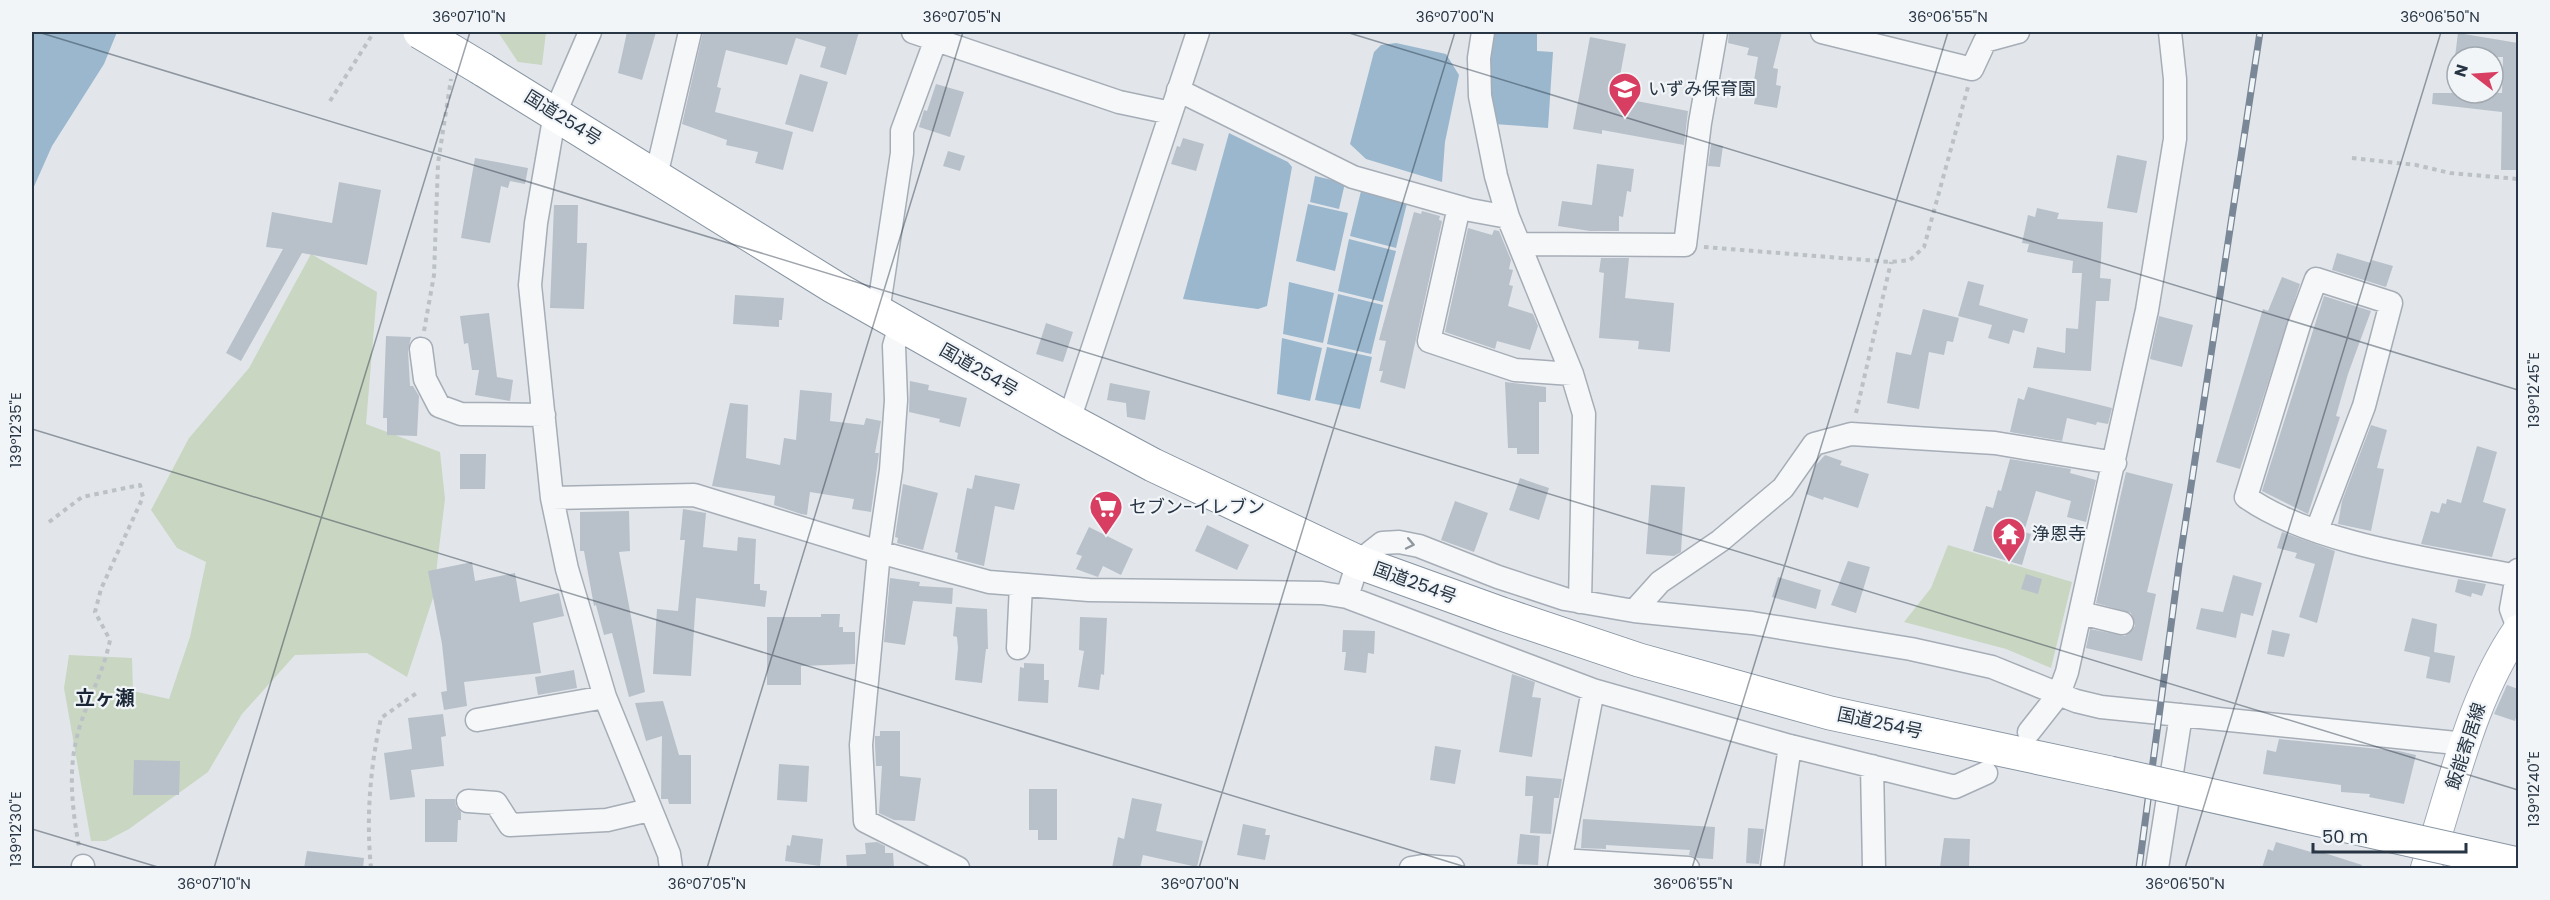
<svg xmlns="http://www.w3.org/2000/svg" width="2550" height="900" font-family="Poppins,'Noto Sans JP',sans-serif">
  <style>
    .green { fill: #c9d6c2 }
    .water { fill: #9ab7cd }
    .building { fill: #b8c0c9 }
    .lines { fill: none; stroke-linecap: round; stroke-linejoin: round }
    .minor-casing { stroke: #a6adb6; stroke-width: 25 }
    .major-casing { stroke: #a0abb8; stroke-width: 32 }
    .highway-casing { stroke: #8895a3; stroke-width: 35 }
    .path { stroke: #bcc1c6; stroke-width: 4; stroke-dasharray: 4.5 4.5; stroke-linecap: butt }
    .minor { stroke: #f5f7f9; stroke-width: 22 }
    .major { stroke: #fff; stroke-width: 30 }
    .highway { stroke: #fff; stroke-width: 33 }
    .rail-casing { stroke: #7a8796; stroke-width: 7 }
    .rail { stroke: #f1f5f8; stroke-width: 4.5; stroke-dasharray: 14; stroke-linecap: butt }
    .highway-bridge-casing { stroke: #8895a3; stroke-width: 35; stroke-linecap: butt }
    .highway-bridge { stroke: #fff; stroke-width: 33 }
    .oneway { stroke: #8e969e }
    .ticks { fill: none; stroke: #283544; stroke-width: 1.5; stroke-opacity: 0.45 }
    .labels { text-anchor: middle; stroke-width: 4.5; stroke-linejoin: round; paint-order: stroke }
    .poi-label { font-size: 18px; fill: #283544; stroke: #f1f5f8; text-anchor: start }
    .street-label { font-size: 18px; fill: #283544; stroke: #f1f5f8 }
    .neighbourhood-label { font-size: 20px; font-weight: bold; fill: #1a2635; stroke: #f1f5f8 }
    .neatline { fill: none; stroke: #283544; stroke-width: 2 }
    .ticks-label { font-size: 15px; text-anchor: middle; fill: #283544 }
  </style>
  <rect width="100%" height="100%" fill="#e2e6eb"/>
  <path class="green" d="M498,32h48l-4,33 -24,-3z
    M311,254l66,38 -11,132 74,28 5,47 -12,99 -26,79 -40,-24 -72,2 -53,59 -34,58 -79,57 -23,12h-15l-27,-153 5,-33 63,3 1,33 36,8 21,-62 16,-75 -29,-14 -26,-38 38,-72 60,-70z
    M1948,545l124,37 -21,86 -45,-19 -102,-27 27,-34z"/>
  <path class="water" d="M32,32h85l-13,32 -52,82 -20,45z
    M1494,32h43v19l16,1 -5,76 -54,-4 -7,-30z
    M1396,43l50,11 13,21 -14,67 -3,40 -76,-23 -16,-15 24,-92 7,-7z
    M1229,133l59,29 4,5 -25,139 -9,3 -75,-10z
    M1315,176l30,7 -6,26 -29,-7z
    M1362,187l46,12 -12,49 -46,-12z
    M1308,204l40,9 -13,58 -39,-10z
    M1349,239l47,12 -13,51 -45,-11z
    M1289,282l45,11 -11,50 -40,-9z
    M1338,294l45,11 -12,49 -44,-10z
    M1282,338l40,10 -12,53 -33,-7z
    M1327,347l45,10 -12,52 -45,-9z"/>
  <path class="building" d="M627,32h29l-14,48 -24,-7z
    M703,32h156l-13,43 -26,-8 6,-20 -30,-9 -9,27 -61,-15 -9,37 4,1 -6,24 78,20 -10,38 -28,-7 3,-11 -32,-7 1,-5 -45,-16z
    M1729,32h53l-9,36 5,1 -2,16 5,1 -4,22 -23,-4 2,-11 -4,-1 6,-35 -11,-2 2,-7 -21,-5z
    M2458,33l60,10v127h-17l1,-58 -70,-8 1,-11h69l1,-36h-48z
    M1590,37l36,7 -10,53 72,14 -4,34 -82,-15v4l-29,-5z
    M800,74l28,8 -15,50 -28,-8z
    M936,84l28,8 -14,45 -31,-10 5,-17 3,1z
    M1183,138l21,6 -8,27 -25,-7 6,-18 3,1z
    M1711,144l12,2 -3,21 -12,-1z
    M948,151l17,5 -5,15 -17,-5z
    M2117,155l30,6 -10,52 -30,-5z
    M475,158l53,10 -3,16 -15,-3 -2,7 -7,-2 -11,57 -29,-5z
    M1597,164l37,5 -3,23 -4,-1 -4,26 -4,-1v15h-29l-32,-5 4,-25 30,4z
    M339,182l42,8 -14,75 -65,-12 -61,108 -15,-8 57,-104 -17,-2 6,-35 60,11z
    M554,205h24l-1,38h10l-3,66 -34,-1z
    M2037,208l22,5 -2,6 46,3 -3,56 11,1 -2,22h-13l-5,70 -58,-3 4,-21 28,6 1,-25 12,1 4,-56h-10l1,-12 -46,-9 2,-8 -7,-1 6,-28 7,2z
    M1422,211l18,5 -1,4 3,1 -37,168 -25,-7 3,-11h-4l7,-30 -7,-1 35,-128 7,2z
    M1468,228l24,7 2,-5 5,1 12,29 -2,9 4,1 -4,15 4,1 -5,20 25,8 5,12 -8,24 -33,-9 -2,8 -50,-17z
    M2337,253l34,10 1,-3 21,6 -7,21 -54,-17z
    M1601,258h28l-4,40 49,5 -4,49 -32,-3 1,-8 -40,-3 5,-65 -5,-1z
    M2282,277l18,7 -60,185 -24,-7 47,-153 5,2z
    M1968,281l16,4 -5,20 49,14 -4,14 -11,-3 -4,14 -21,-6 4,-13 -34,-9z
    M735,295l49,3 -2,22h-3v7l-46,-3z
    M2324,296l47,15 -23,63 -12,42 4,1 -32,97 -46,-23z
    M1923,309l36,9 -6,24 -6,-1 -3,14 -15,-3 -10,57 -32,-6 9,-51 15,3z
    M489,313l8,64 16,3 -3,21 -35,-6 4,-25h-7l-4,-27 -4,1 -4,-28z
    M2159,316l34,9 -11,42 -32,-8z
    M1046,323l27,9 -10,30 -27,-8z
    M386,336l25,1 -3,14 2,35h3l6,10 -2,40 -30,-1v-17h-4z
    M910,381l19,4 -1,5 39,8 -7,29 -21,-5 1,-3 -31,-7z
    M1505,382l41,5v15h-7v52h-22v-6h-9z
    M1110,383l40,8 -5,29 -18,-3 -1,-14 -19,-3z
    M2028,387l84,21 -4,16 -11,-2 -1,3 -29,-7 -5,23 -52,-9 8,-34 6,2z
    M800,390l32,3 -2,28 34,4 2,-7 15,3 -6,32h4l-8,59 -19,-3 2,-10 -44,-7 -3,23 -6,-1 -27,-9 1,-9 -63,-10 18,-83 18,2 -2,53 34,7 4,-27 12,2z
    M2371,425l16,5 -10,38 7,1 -13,62 -33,-7 4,-23z
    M2477,446l20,6 -14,50 23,7 -14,48 -71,-13 10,-33 8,2 3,-10 4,1 1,-5 14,4z
    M460,454h26l-1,35h-25z
    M1825,455l17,6 -2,4 29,9 -11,34 -34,-11 -1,3 -17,-6 10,-29z
    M2010,459l61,10 -1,4 26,7 -10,42 -19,-5 4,-16 -35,-10 -12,41 7,2 -9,31 -49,-14 13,-45 7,2 5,-18 3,1z
    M2126,472l47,12 -26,108 9,2 -14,67 -56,-13 4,-19 35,7 10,-10 -4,-13 -35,-10z
    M975,475l45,9 -6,26 -19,-4 -11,60 -27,-7 1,-6 -3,-1 12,-64 5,1z
    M1520,478l29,10 -10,32 -30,-10z
    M903,484l35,9 -15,57 -26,-7 1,-5 -3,-1z
    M1651,485l34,2 -4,65 -7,4 -28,-2z
    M1455,501l33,12 -14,39 -33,-12z
    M683,509l23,4 -3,34 34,4 1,-14 18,2 -2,45h6v6l7,1 -2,16 -69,-9 -5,78 -38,-2 4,-65 21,2 7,-71h-5z
    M629,511l1,40 -11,1 26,140 -16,5 -17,-64 -8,2 -8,-30 -2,1 -10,-55h-4v-39z
    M1207,525l42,20 -12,25 -42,-19z
    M1089,527l44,22 -12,26 -18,-9 -5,11 -22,-8 6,-13 -6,-2z
    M2282,532l53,19 -18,72 -18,-6 16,-53 -20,-6 2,-5 -20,-5z
    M1848,561l22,6 -14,46 -25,-8z
    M472,562l3,19 40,-8 5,29 39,-9 5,23 -31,7 8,50 -77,9 3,24 -23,4 -3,-18 6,-1 -5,-47 -14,-73z
    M2026,574l16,5 -4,15 -17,-5z
    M2233,575l29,8 -9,33 -12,-3 -5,25 -40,-9 5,-21 22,4z
    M1778,577l43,13 -5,19 -44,-12z
    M890,578l30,4 -1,4 34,2 -1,16 -39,-3 -8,44 -21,-3z
    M2458,579l28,5 -4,12 -10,-3 -1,4 -16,-5z
    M956,607l31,2 1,40h-2l-4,34 -27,-3 3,-32 -1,-11 -4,-1z
    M821,614h19l-1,13h4v5h12v32l-54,2v19h-34v-68h54z
    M1080,617l27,1 -3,57 -3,-1 -2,16 -21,-3 6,-36 -5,-1z
    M2412,618l25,6 -3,28 21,4 -5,27 -24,-5 4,-21 -26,-6z
    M1343,630l32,1 -1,23 -6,-1 -2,20 -22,-3 2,-18h-4z
    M2272,630l18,4 -6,23 -17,-3z
    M1024,663l20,1v16h5l-1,23 -30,-2 2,-34 4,1z
    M574,670l3,18 -39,7 -3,-18z
    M1512,674l23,8 -3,15 9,1 -9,59 -33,-5z
    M2507,685l11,4v22l-3,10 -21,-7z
    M663,701l16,54h12v49h-22l-1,-5h-7l1,-63 -16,5 -11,-38z
    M443,714l3,22 -5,1 3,29 -33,4 4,27 -25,3 -6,-47 28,-4 -4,-31z
    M880,731h20v45l21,2 -6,43 -21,-1 -15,-7 3,-47h-6l-1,-21v-9h5z
    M2279,739l120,12 17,4 -12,49 -35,-7 1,-3 -29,-2v-7l-78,-11 4,-24 9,2z
    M1435,746l26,4 -6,34 -25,-4z
    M134,760l46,1 -1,34h-46z
    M779,764l30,2 -2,36 -30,-2z
    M1526,776l36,3 -3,19h-5l-3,36 -21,-1 3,-37h-8z
    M1029,789h28v51h-19v-10h-9z
    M1132,798l30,6 -6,27 47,10 -6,26 -54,-12 -3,13h-28l6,-31 6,2z
    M425,799h30l1,7 5,6v8h-3l-1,22h-32z
    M1583,819l132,8 -2,32 -16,-1 -8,-3 1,-5 -84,-5v4l-25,-1z
    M1243,824l23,5 -1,6h5l-5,25 -28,-5z
    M1748,828l16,1 -5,35 -13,-1z
    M1520,834l20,2 -2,29 -21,-1z
    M792,835l31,4 -3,27 -35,-5 2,-16 3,1z
    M1944,838l26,1 -1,29 -29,-1z
    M877,842l8,4v7h8l1,15h-47l-1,-13 20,-1 -1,-11z
    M2276,842l35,10 1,-3 50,16 -1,3h-99l6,-19 5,2z
    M307,851l57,7 -1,10h-59z"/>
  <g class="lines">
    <g class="minor-casing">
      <path id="minor" d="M590,32l-35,81 -19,110 -6,62 22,213 15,71 38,128 64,157 2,14
        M913,32l206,70 52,11
        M1483,32l-4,26 1,38 16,80 12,41 64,157 12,40 -4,188
        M1822,32l150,37 13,-28 33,-9
        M1178,90l175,87 117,33 38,7
        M656,176l34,-144
        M1459,207l-30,134 86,29 57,4
        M1520,244l165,1 15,-122 16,-91
        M878,312l24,-159v-22l34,-92
        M900,325l-6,21 2,54 -5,70 -12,82 -18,193 4,76 93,47
        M421,349l4,30 14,27 22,8 83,1
        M1069,420l129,-388
        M552,498l142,-3 185,57 110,30 100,8 233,3 25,4 246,93 197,56 165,41 31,-14
        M2317,530l47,-124 27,-103 -75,-24 -17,46 -53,172c66,47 190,63 271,79
        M2518,570l-7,39 7,19
        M1347,597l11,-35 24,-19 17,-1 20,4 79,31 67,22 69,12 118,12 159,26 81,18 84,34 25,6 365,37
        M1634,611l26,-29 60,-41 63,-53 31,-44 37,-10 144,9 120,20
        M2081,613l41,10
        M1018,648l3,-63
        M477,720l128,-23
        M2029,732l30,-38 8,-22 80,-362 28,-171v-60l-5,-47
        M1872,766l2,102
        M468,801l28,2 14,22 97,-5 42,-10
        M1561,860l127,8
        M83,866v2
        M1411,868l12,-2 30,2
        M1559,868l34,-178
        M1772,868l18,-122
        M2157,868l24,-153"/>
    </g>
    <g class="major-casing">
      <path id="major" d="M2426,868c27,-80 44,-168 92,-238"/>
    </g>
    <g class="highway-casing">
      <path id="highway" d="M482,69l352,218 235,133 84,45 205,97 144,52 137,46 191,53 280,60"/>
    </g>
    <path class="path" d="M330,101l44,-69
      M2352,158l64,7 34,8 68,6
      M1704,247l187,15 19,-2 14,-13 44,-160
      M424,331l10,-56 4,-112 13,-84
      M1856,413l35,-151
      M49,522l33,-25 58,-12 3,12 -42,92 -6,23 15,28c-7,36 -27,67 -34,101 -8,35 -3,72 3,106
      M371,868c-5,-50 -1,-100 10,-150l37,-26"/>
    <use href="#minor" class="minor"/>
    <use href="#major" class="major"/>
    <use href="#highway" class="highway"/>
    <g class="rail-casing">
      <path id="rail" d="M2139,868l40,-303 81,-533"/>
    </g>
    <use href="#rail" class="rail"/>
    <g class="highway-bridge-casing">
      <path id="highway-bridge" d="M420,32l62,37
        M2110,773l408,91"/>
    </g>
    <use href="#highway-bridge" class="highway-bridge"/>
  </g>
  <defs><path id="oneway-chevron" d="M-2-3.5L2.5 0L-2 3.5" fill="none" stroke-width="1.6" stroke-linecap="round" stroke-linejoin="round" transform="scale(1.5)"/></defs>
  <use class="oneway" href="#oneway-chevron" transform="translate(1410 544) rotate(12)"/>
  <path class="ticks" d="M38,32l2480,758M1346,32l1172,358M32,429l1437,439M32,829l129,39M214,868l256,-836M707,868l256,-836M1199,868l256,-836M1692,868l256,-836M2185,868l256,-836"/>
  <defs>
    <g id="school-pin" transform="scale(1.725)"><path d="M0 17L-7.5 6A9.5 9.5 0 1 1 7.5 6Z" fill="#d83e62" stroke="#f1f5f8"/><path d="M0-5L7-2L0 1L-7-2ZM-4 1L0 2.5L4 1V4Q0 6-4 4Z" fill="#fff"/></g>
    <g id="supermarket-pin" transform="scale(1.725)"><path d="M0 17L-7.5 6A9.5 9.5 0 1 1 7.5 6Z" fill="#d83e62" stroke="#f1f5f8"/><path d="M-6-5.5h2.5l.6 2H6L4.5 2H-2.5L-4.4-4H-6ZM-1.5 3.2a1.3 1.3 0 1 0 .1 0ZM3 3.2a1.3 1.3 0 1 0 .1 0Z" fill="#fff"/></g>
    <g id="temple-pin" transform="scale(1.725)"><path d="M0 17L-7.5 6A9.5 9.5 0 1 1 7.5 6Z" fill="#d83e62" stroke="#f1f5f8"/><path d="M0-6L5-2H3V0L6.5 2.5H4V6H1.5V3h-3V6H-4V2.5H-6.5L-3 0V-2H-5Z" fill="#fff"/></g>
  </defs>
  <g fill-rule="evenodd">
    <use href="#school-pin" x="1625" y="89"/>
    <use href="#supermarket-pin" x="1106" y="507"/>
    <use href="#temple-pin" x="2009" y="534"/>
  </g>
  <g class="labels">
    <g class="poi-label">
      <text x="1648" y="95">いずみ保育園</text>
      <text x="1129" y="513">セブン-イレブン</text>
      <text x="2032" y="540">浄恩寺</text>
    </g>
    <g class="street-label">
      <text transform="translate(563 118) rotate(32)" y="6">国道254号</text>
      <text transform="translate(979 370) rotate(30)" y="6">国道254号</text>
      <text transform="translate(1415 583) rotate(20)" y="6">国道254号</text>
      <text transform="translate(1880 723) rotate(12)" y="6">国道254号</text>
      <text transform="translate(2466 746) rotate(-72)" y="6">飯能寄居線</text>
    </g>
    <g class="neighbourhood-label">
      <text x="105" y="705">立ヶ瀬</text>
    </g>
  </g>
  <rect width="2550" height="900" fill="none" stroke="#f1f5f8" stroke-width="66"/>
  <g transform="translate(2475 75) rotate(287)"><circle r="28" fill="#f1f5f8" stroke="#a1a8b0" stroke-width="1.5"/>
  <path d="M0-4.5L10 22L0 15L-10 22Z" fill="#d83e62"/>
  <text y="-9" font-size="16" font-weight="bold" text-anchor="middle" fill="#283544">N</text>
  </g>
  <path d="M2313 843v9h153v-9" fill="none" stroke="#283544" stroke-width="3"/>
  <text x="2322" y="843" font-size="18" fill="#283544" stroke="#f1f5f8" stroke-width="4.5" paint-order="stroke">50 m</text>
  <rect x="33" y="33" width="2484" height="834" class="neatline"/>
  <g class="ticks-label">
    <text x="469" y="22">36°07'10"N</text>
    <text x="962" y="22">36°07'05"N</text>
    <text x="1455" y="22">36°07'00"N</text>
    <text x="1948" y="22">36°06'55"N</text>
    <text x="2440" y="22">36°06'50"N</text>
    <text transform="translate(2534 390) rotate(-90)" y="5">139°12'45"E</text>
    <text transform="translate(16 430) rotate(-90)" y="5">139°12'35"E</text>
    <text transform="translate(2534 789) rotate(-90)" y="5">139°12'40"E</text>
    <text transform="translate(16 829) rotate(-90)" y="5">139°12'30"E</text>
    <text x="214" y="889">36°07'10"N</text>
    <text x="707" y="889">36°07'05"N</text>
    <text x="1200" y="889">36°07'00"N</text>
    <text x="1693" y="889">36°06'55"N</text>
    <text x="2185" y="889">36°06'50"N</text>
  </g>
</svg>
